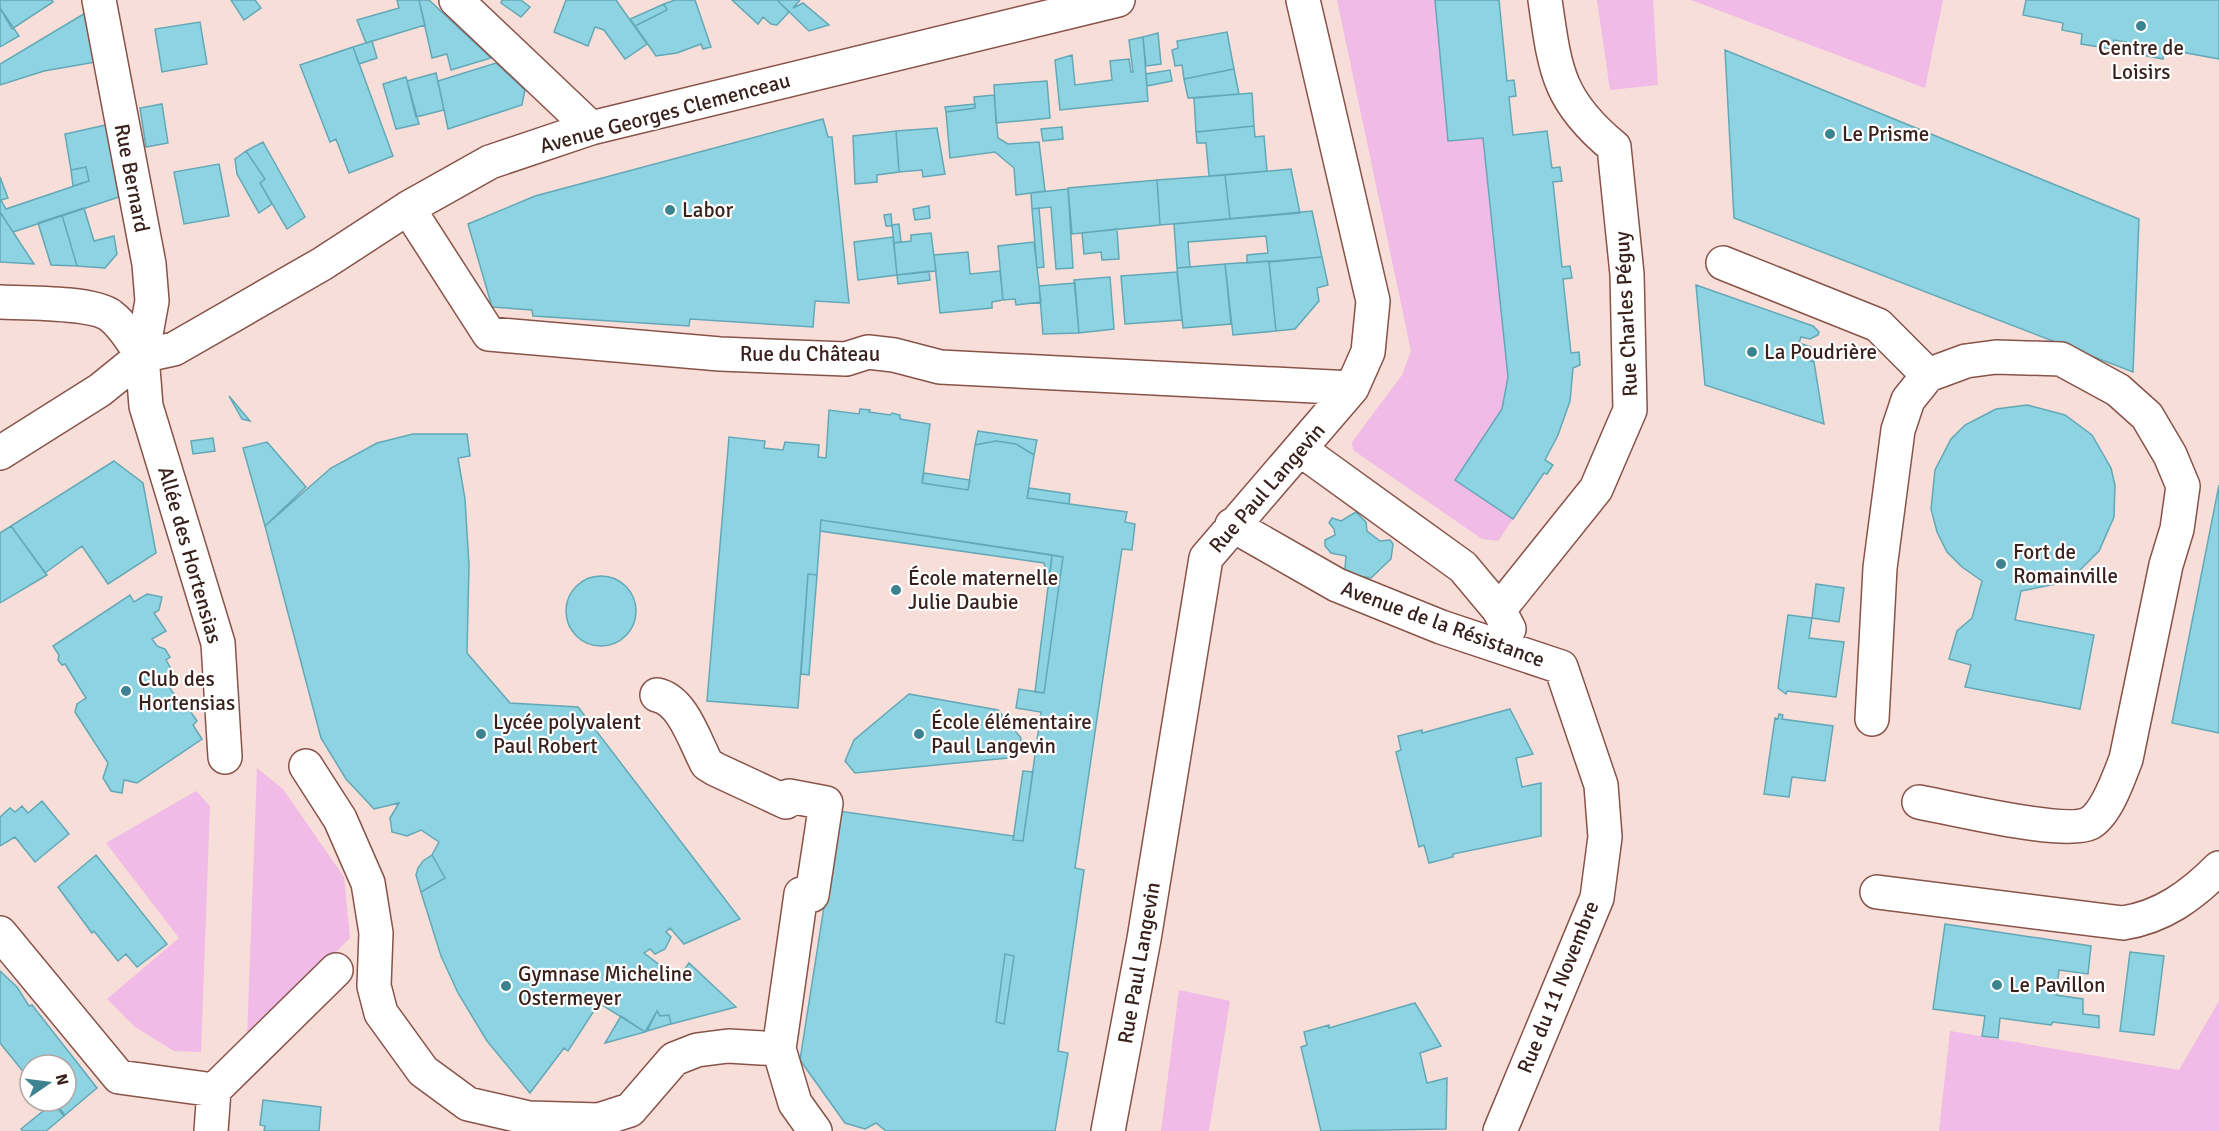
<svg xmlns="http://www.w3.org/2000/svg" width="2219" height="1131" font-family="Signika,sans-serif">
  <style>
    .green { fill: #f0bbe6 }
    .building { fill: #8dd3e2; stroke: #63a8b7; stroke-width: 1.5; fill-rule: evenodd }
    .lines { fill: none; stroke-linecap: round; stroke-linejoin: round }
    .minor-casing { stroke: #885348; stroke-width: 36 }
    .minor { stroke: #fff; stroke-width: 33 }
    .poi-dot { fill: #3d8290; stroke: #fff; stroke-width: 2 }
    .labels { text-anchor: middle; stroke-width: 4.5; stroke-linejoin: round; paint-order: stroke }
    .poi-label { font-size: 21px; fill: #39221d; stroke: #fff; text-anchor: start }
    .street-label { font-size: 21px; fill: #39221d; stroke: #fff }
  </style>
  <rect width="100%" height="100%" fill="#f7ded8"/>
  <path class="green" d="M1337,0h98l13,141 35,-3 25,239 -6,32 -47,71 58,39 -15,22 -16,-2 -129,-89 -1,-8 50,-67 9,-24z
    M1597,0h56l5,85 -48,5z
    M1691,0h252l-18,88z
    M257,768l26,21 61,88 6,61 -103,102z
    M196,791l14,15 -9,246 -27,-1 -39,-24 -28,-28 72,-61 -73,-95z
    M1179,990l51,11 -21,130h-48z
    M2219,1001v130h-280l11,-100 229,39z"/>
  <path class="building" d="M0,0h52l1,2 -41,27 -12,-21z
    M255,0l6,8 -17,12 -13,-20z
    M397,0h22l6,25 -59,18 -9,-23 42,-12z
    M419,0h10l62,58 -40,12 -4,-16 -15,4z
    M502,0h19l9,7 -9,10 -20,-14z
    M566,0h50l31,44 -22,15 -21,-29 -9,-3 -7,19 -34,-14z
    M675,0h20l16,47 -8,2 -2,-5 -24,9 -21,3 -21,-30 32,-16 -3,-6z
    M732,0h45l12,12 -12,13 -6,-1 -8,-7 -5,7z
    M777,0h23l-7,8 10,-5 26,22 -20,6z
    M1435,0h64l8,81 7,-1 2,16 -7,1 4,38 34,-4 5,37 8,-1 2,14 -9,1 9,85 8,-1 2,12 -9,1 8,74 8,-1 1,13 -7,3 -3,33 -12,34 -13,25 8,5 -6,9 -3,-1 -31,46 -58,-39 47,-71 6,-32 -25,-239 -35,3z
    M2026,0h193v59l-55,-10 -1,10 -32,-6 2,-10 -19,-3 -2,9 -31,-5 1,-10 -20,-4 1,-7 -40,-8z
    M664,4l3,6 -32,16 -5,-7z
    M0,8l19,28 -19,11z
    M87,12l9,50 -52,9 -44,14v-21z
    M200,22l7,42 -45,8 -7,-43z
    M1227,32l7,37 -50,10 -2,-14 -7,1 -3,-16 6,-2 -1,-7z
    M1158,33l3,31 -15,2 -3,-29z
    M1143,37l5,64 -88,9 -5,-50 17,-5 3,30 37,-5 -2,-19 19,-2 2,13h2l-4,-32z
    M372,41l5,17 -18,6 -6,-17z
    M353,47l40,109 -44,17 -13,-34 -6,3 -30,-77z
    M1725,50l414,169 -6,153 -399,-154z
    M496,63l29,27 -3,15 -74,24 -10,-48z
    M1234,69l5,25 -51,4 -4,-19z
    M1170,70l2,11 -25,5 -1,-12z
    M436,73l8,37 -28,7 -9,-36z
    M406,77l13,47 -23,5 -13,-45z
    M1047,81l3,37 -54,5 -2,-38z
    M1252,93l2,33 -58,6 -2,-34z
    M994,95l4,43 10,6 31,-2 6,49 -29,4 -2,-27 -19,-16 -45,6 -4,-46 29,-4 -1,-11z
    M162,104l6,39 -22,4 -6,-39z
    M975,104v4l-29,4 -1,-5z
    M823,119l5,18h4l17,166 -34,-2 -2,26 -123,-8 -1,7 -156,-10 -1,-6 -40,-3 -24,-83 67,-28z
    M106,125l13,72 -106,35 -13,-20v-35l8,21 -7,2 5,9 83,-28 -3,-14 -15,3 -6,-36z
    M1254,126l1,11 9,-1 3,35 -58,5 -3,-33h-9l-1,-11z
    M1062,127l1,12 -20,2 -2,-12z
    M937,128l8,46 -22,3 -1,-7 -23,2 -3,-41z
    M896,131l3,41 -22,3v7l-22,2 -2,-48z
    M263,142l42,75 -18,12 -27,-46 5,-4 -19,-28z
    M246,151l19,28 -5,4 12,21 -13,9 -22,-39 -2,-15z
    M219,164l10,52 -45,8 -10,-52z
    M86,167l3,14 -16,5 -2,-16z
    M1291,169l9,44 -70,6 -5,-44z
    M1225,175l5,44 -70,6 -3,-45z
    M1157,180l3,45 -88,9 -4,-46z
    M1068,189l5,79 -17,1 -5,-62 -19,2 -1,-16z
    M929,206l1,12 -15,2 -2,-11z
    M84,208l10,33 20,-5 3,18 -12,14 -28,-2 -15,-51z
    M1039,208l5,59 -7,1 -5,-59z
    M1312,211l10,46 -75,6v-8l21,-2 -2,-17 -78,6 2,25 -13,1 -3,-44z
    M0,212l13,20 21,32 -34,-2z
    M891,214l1,12h-6l-2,-11z
    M62,215l15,51 -26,-1 -13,-42z
    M899,224l2,18 -7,1 -2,-18z
    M1117,229l2,30 -17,1 -1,-8 -17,2 -2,-21z
    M931,233l5,38 -39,4 -3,-32 17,-2v-6z
    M893,237l4,38 -39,5 -4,-38z
    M1034,242l7,60 -25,3 -1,-6 -12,1 -5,-54z
    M968,252l2,22 30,-3 3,29 -11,2v6l-52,5 -6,-58z
    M1322,257l6,28 -11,3 2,13 -24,28 -19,2 -7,-69z
    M1269,261l7,70 -43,4 -8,-71z
    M1225,264l6,60 -48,4 -6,-60z
    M929,271l1,9 -32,4 -1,-9z
    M1177,272l5,48 -57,4 -4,-48z
    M1110,277l4,52 -35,4 -5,-53z
    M1075,283l4,50 -36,1 -4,-48z
    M1696,285l117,41 6,6 -1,3 -8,4 -9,-2 -2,6 6,2 -4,13 13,4 10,62 -119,-39z
    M1805,345l6,2 3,15 -13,-4z
    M229,396l21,25 -8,-2z
    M2027,405l38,10 27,20 19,33 4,17 -1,32 -15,34 -23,23 -20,10 -35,7 -6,29 79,15 -14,74 -115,-22 6,-22 -22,-6 8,-28 15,-13 10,-37 -20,-14 -15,-15 -10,-20 -6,-23 4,-39 16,-31 14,-14 31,-16z
    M860,409l10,1 -1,2 21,3 2,-2 8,2v4l30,5 -8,59 46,7 7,-45 21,-4 20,3 18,11 -7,43 100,14 -2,10 10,2 -3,26 -10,-1 -47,319 9,2 -26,181 10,2 -13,78h-169l-10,-8 -11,6 -20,-6 -45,-63 39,-249 175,25 -1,4 10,1 18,-129 -25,-4 3,-19 25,4 19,-136 -242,-37 -4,55 -9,-1 -10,134 -91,-7 22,-264 36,4 -1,7 19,2 2,-8 34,3 -1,12 8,1 3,-48 30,4zM1005,954l9,2 -10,68 -8,-2z
    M978,431l59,9 -3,15 -18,-11 -20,-3 -21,4z
    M413,434h54l3,22 -12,2 7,41 4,66 -2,88 43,50 68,4 162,212 -56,25 -14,-16 -4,4 5,5 -6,12 -10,5 -5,-5 -6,4 34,26 11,-16 47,44 -65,17 -2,-9 -9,1 -3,-5 -12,21 -46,-29 -31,48 -4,-3 -34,45 -43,-52 -29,-48 -17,-37 -20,-64 24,-14 -13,-23 7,-13 -18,-12 -14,6 -15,-4 -2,-14 9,-15 -25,6 -28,-30 -25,-41 -56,-212 66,-58 46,-25z
    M213,438l2,13 -22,3 -2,-13z
    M267,442l39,45 -41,39 -22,-78z
    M114,461l29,22 13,70 -48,31 -26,-38 -37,27 -34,-47z
    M924,473l46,7 -2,10 -46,-7z
    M2219,485v248l-47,-10z
    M1029,488l41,6 -1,10 -42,-6z
    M1356,512l10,10 1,9 13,10 10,-1 3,4 -2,15 -20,19 -19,-3 -7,-6 1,-13 -15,-3 -6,-7v-6l10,-5 -1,-6 -5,-6 3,-5 9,3z
    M821,520l231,35 -3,30 -5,-22 -224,-32z
    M11,526l36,49 -47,28v-70z
    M1052,555l11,2 -19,136 -9,-1z
    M808,574l9,1 -8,100 -8,-1z
    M566 611a35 35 0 1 1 70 0a35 35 0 1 1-70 0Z
    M1816,584l28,4 -5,34 -27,-4z
    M147,594l15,3 -3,13 -5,3 12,18 -14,8 5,7 8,3 5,8 -4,3 4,7 -1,8 5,9 -5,3 5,7 -3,6 7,9 12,2 7,10 -4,4 9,14 -65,44 -13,-3 -2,13 -11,-2 -8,-13 5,-15 -33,-51 2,-8 9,-6 -21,-34 -3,1 -4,-5 1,-5 -6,-9 77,-51 4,7z
    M1788,615l24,3 -3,20 35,4 -8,55 -49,-6 -1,3 -8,-6z
    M909,694l89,16 23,28 -3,19 -163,16 -10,-12 9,-21z
    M1510,709l23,45 -17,4 6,29 19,-4v53l-88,18v3l-24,6 -5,-18 -5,2 -23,-95 5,-2 -3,-14 24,-6v3z
    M1779,714l4,1 -1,4 51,7 -8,55 -33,-4 -3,20 -25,-3 11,-76 3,1z
    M1023,771l10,1 -10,69 -10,-1z
    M42,801l27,33 -34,28 -20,-25 -15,9v-29l10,-9 5,4 7,-6 6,7z
    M96,855l71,89 -30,23 -11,-13 -8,7 -24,-30 -2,2 -3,-4 -31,-42z
    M432,855l13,23 -24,14 -5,-17 2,-7 5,-7z
    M1945,924l146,22 -3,28 -29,-4 -3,25 27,4v15l16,2v12l-46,-6 -2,3 -51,-7 -2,20 -16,-2 3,-20 -52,-7z
    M2130,952l34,4 -10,79 -34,-4z
    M1005,954l9,2 -10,68 -8,-2z
    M0,971l17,16 12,19 3,-1 65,83 -32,27 -12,-14h13v-36h-36v15l-30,-37z
    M1415,1003l26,43 -21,7 7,30 20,-5 -1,51 -125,2 -20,-84 6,-2 -3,-13 25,-7v3z
    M657,1011l3,5 9,-1 2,9 -24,7z
    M621,1016l24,16 -40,11z
    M263,1100l58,7 -2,24h-55l1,-5 -5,-1z
    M53,1103l11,13 -18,15h-23l-2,-2z"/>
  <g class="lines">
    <g class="minor-casing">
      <path id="minor" d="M99,0l50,264 3,37 -10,55 4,50 72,237 7,114
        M456,0l135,128
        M408,208l81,126 231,20 126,5 22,-7 26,3 46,12 412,21
        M1723,263l155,62 50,50
        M0,302c24,1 94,0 111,14 13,10 22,26 31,40
        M1301,450l162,117 36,43 10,19
        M0,453l100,-63 42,-34 32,-7 148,-85 86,-56 82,-46 101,-34 527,-128
        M1232,525l105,60 104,42 120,40 40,118 4,52 -8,61 -97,233
        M1499,610l97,-121 34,-79 -3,-136 -13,-127c-57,-47 -59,-78 -69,-147
        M657,695c26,5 38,47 50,69l8,5 71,33 3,-6 37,7 -14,92 -11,-1 -22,155 16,54 20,28
        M1872,719l8,-151 18,-138 10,-30 20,-25 38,-14 30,-4 65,2 57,31 29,26 23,39 13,31 -6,43 -11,36 -40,194c-7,18 -19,54 -36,64 -24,13 -139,-15 -171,-21
        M306,766l34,53 28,64 8,50 -2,53 7,27 42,58 45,33 61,14 70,2 31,-10 44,-51 23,-9 31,-4 51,3
        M1877,892l246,31c39,-6 68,-27 96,-55
        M0,933l119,144 95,13
        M211,1131l3,-41 122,-120
        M1108,1131l36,-192 62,-381 146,-170 16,-36 5,-51 -70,-301"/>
    </g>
    <use href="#minor" class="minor"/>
  </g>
  <g class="poi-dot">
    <circle cx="2141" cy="26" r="6"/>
    <circle cx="1830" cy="134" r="6"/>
    <circle cx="670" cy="210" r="6"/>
    <circle cx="1752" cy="352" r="6"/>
    <circle cx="2001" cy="564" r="6"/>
    <circle cx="896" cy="590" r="6"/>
    <circle cx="126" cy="691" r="6"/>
    <circle cx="481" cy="734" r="6"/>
    <circle cx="919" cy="734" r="6"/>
    <circle cx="1997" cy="985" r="6"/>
    <circle cx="506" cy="986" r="6"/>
  </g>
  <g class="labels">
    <g class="poi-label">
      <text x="2141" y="55" text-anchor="middle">Centre de<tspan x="2141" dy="24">Loisirs</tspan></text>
      <text x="1842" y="141">Le Prisme</text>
      <text x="682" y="217">Labor</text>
      <text x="1764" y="359">La Poudrière</text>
      <text x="2013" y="559">Fort de<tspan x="2013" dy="24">Romainville</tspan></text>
      <text x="908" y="585">École maternelle<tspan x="908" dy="24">Julie Daubie</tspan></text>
      <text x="138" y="686">Club des<tspan x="138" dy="24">Hortensias</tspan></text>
      <text x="493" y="729">Lycée polyvalent<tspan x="493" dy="24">Paul Robert</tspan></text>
      <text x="931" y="729">École élémentaire<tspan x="931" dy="24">Paul Langevin</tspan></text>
      <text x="518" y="981">Gymnase Micheline<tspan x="518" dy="24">Ostermeyer</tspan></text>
      <text x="2009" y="992">Le Pavillon</text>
    </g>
    <g class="street-label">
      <text transform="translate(665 113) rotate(-15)" y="7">Avenue Georges Clemenceau</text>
      <text transform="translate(132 178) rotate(79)" y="7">Rue Bernard</text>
      <text transform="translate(1626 314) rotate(-93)" y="7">Rue Charles Péguy</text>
      <text x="810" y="361">Rue du Château</text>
      <text transform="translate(1267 488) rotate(-49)" y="7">Rue Paul Langevin</text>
      <text transform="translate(190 555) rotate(74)" y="7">Allée des Hortensias</text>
      <text transform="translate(1443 624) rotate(20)" y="7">Avenue de la Résistance</text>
      <text transform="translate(1139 963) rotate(-80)" y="7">Rue Paul Langevin</text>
      <text transform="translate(1558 987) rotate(-68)" y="7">Rue du 11 Novembre</text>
    </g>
  </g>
  <g transform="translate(48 1083) rotate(76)"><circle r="28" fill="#ffffff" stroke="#b0a7a5" stroke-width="1.5"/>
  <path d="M0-4.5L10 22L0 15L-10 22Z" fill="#3d8290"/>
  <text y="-9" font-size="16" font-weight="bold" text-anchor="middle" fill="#39221d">N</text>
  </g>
</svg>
